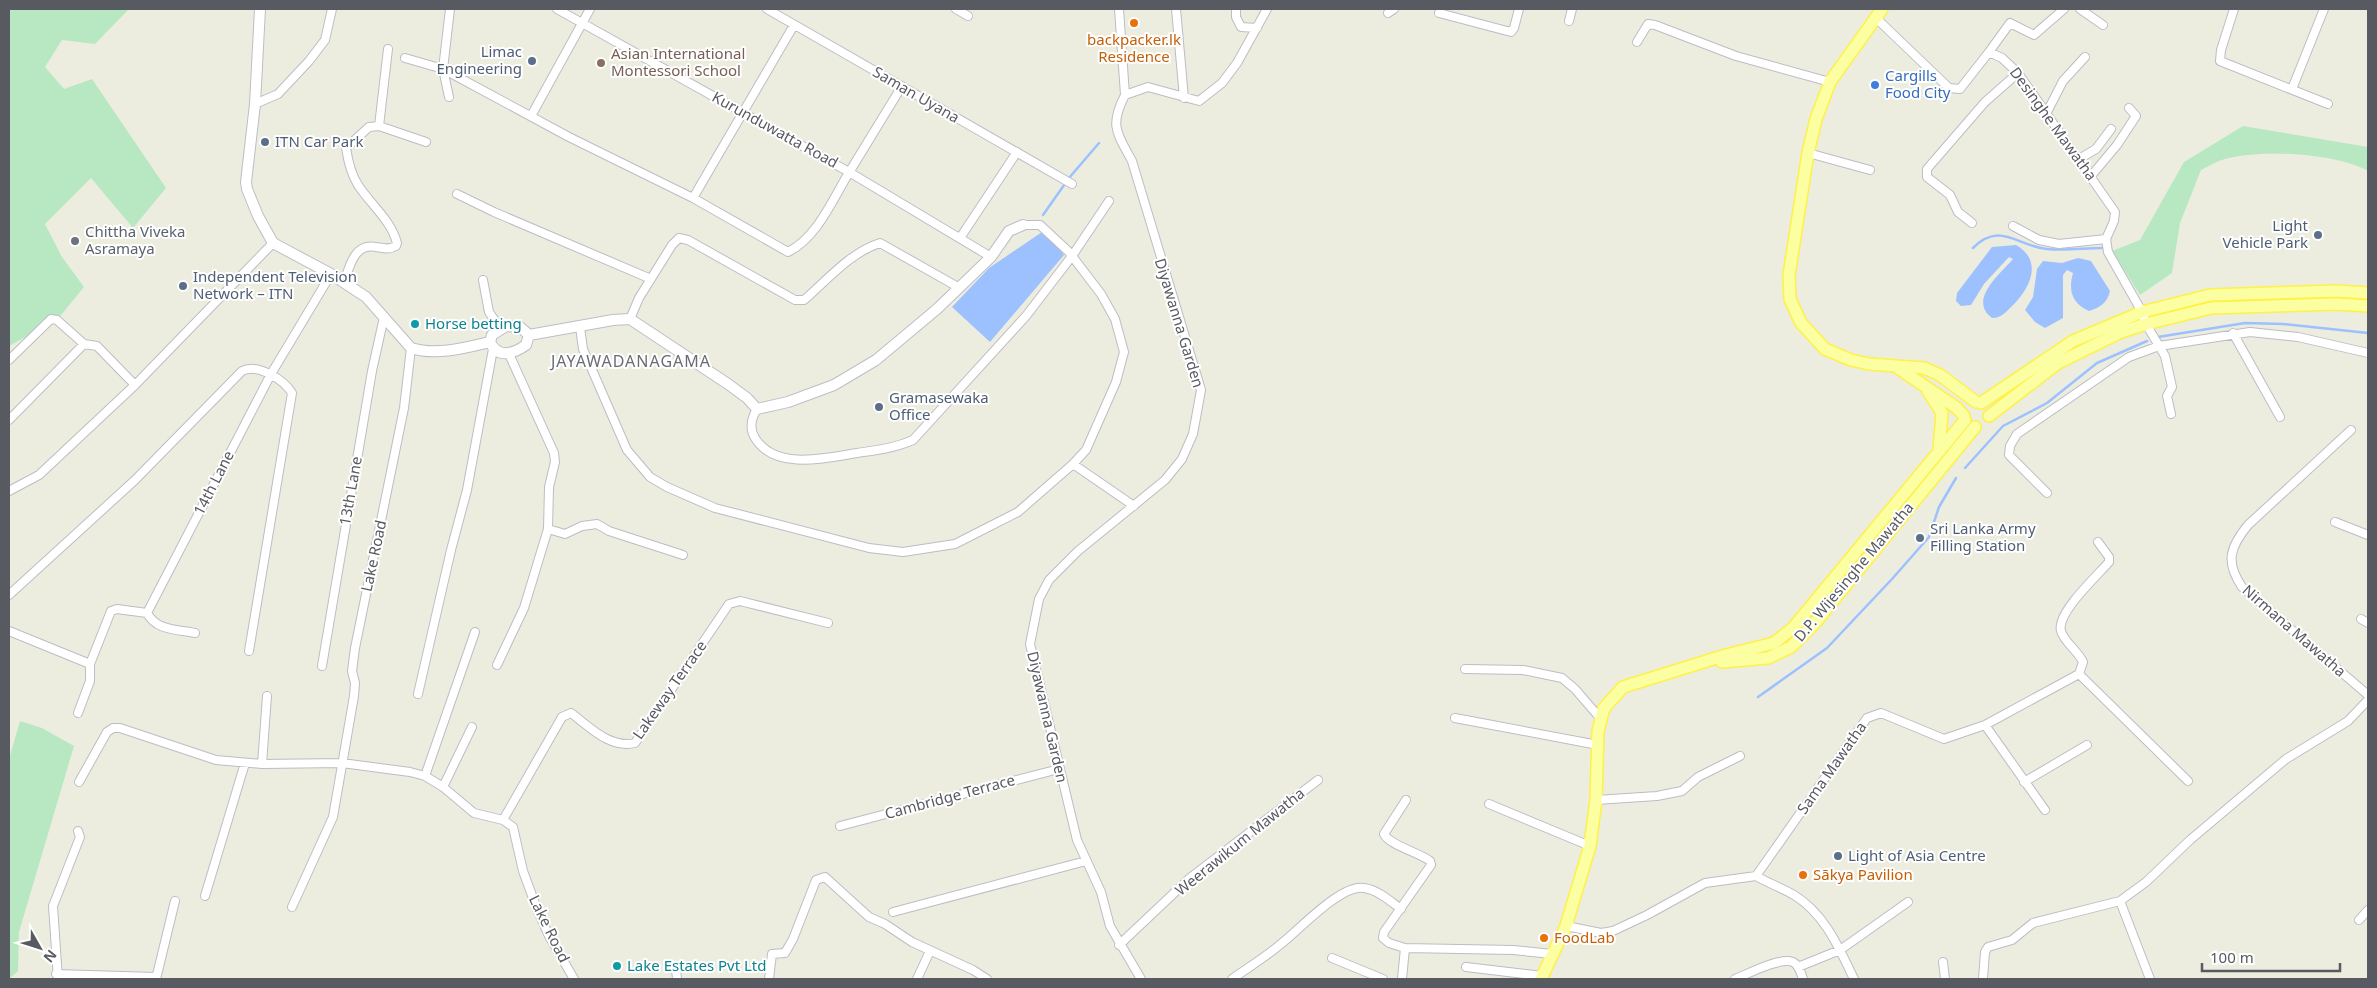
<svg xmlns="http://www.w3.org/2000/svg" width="2377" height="988" font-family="'Noto Sans',sans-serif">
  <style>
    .green { fill: #b8e8c2 }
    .water { fill: #9dc0ff }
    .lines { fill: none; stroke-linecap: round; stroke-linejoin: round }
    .stream { stroke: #9dc0ff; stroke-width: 2.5 }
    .street-casing { stroke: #bcbdc5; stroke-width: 10 }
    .secondary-casing { stroke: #bcbec7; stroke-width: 12 }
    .primary-casing { stroke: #fef147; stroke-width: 14 }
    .street { stroke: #fff; stroke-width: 8 }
    .secondary { stroke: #fff; stroke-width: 10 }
    .primary { stroke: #fbffa2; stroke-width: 11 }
    .food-dot { fill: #e8710a; stroke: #fff; stroke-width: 2 }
    .service-dot { fill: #5c6f8a; stroke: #fff; stroke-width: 2 }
    .education-dot { fill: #8d6e63; stroke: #fff; stroke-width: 2 }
    .shop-dot { fill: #3f7fe0; stroke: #fff; stroke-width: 2 }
    .worship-dot { fill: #6b7280; stroke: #fff; stroke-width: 2 }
    .culture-dot { fill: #0f9aa8; stroke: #fff; stroke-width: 2 }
    .labels { text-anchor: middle; stroke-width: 4; stroke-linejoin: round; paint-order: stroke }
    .food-label { font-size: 15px; fill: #c56008; stroke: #fff; text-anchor: start }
    .service-label { font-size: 15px; fill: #4e5e75; stroke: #fff; text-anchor: start }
    .education-label { font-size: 15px; fill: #785e54; stroke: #fff; text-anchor: start }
    .shop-label { font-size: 15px; fill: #366cbe; stroke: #fff; text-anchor: start }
    .street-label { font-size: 15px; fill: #585a62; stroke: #fff }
    .worship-label { font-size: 15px; fill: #5b616d; stroke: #fff; text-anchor: start }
    .culture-label { font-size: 15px; fill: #0d838f; stroke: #fff; text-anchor: start }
    .neighbourhood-label { font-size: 16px; letter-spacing: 1px; fill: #696c74; stroke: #fff }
  </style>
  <rect width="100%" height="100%" fill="#ededdf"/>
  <path class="green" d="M9,9h120l-34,35 -33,-4 -17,27 19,22 28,-10 74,109 -33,40 -42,-50 -46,46 17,33 22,30 -27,33 -48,26z
    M2243,126l125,21v24c-33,-18 -106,-22 -143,-12 -8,2 -16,7 -24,11l-21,53 -8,50 -32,22 -28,-44 28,-11 44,-78z
    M20,721l22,7 32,18 -55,186 -1,39 -9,8v-220z"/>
  <path class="water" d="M1042,232l13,10 9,13 -74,87 -38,-35 37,-39z
    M2016,245c28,16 14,44 -5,62 -6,6 -10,11 -19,11 -24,-18 7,-43 21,-59l-4,-2 -25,27 -13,21 -10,1 -5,-5 1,-8 35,-46z
    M2078,258l13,3 19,30c-3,12 -9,16 -21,20 -17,-8 -21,-20 -16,-38l-6,-3 -4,5v43l-18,10 -10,-6 -10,-12 8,-13 4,-28 6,-8 19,2z"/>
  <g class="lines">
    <path class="stream" d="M1043,215l26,-37 30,-35
      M1973,248c27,-27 44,-2 74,1 18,2 37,-1 55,-1
      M2158,337l87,-14 38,1 85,9
      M1965,468l38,-42 44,-23 50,-40 50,-22
      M1758,697l69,-49 65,-69 37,-42 10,-30 17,-29"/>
    <g class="street-casing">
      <path id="street" d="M557,9l292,163 142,85
        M767,9l305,175
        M956,9l12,7
        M1119,9l6,86
        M1176,9l8,89
        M1236,9v8l5,10 16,1
        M2080,9l23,16
        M2234,9l-13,41 -1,11 108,43
        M1388,13l6,-4
        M1439,13l72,19 3,-4 5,-19
        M1876,18l73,70 11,1 29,-37 13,6 16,15 97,139 -1,9 -8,18 2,13 34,60 4,12 19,32 7,31 -5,9 4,18
        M1569,21l3,-12
        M1637,42l11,-18 7,1 81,31 94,26
        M1989,52l21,-29 24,12 30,-26
        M405,58l38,11 126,68 124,61 95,54c30,-15 45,-54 62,-81 17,-28 34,-56 52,-85
        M2292,89l32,-80
        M449,97l-6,-28 7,-60
        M255,104l23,-10 31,-33 16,-21 7,-31
        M2046,114l17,-33 22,-24
        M531,116l59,-107
        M379,126l9,-77
        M1808,153l62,17
        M2079,159l17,-10 15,-20
        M2091,176l26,-31 19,-29 -7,-8
        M457,194l37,18 157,67
        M693,198l101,-173
        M1972,223l-14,-11 -8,-17 -23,-18v-8l58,-67 33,-29
        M2013,226l26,14 20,4 47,-5
        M960,238l57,-86
        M483,280l6,32 11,16
        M344,282c6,-16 10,-39 32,-35 7,1 13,3 20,-1l1,-3c-6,-23 -26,-38 -39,-58 -7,-11 -10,-24 -12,-37l23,-21 10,-1 47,16
        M630,319l9,-21 33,-53 7,-7 9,2 107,60h9c23,-20 47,-48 76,-57l78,44
        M580,327l3,22 44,101 23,27 17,10 48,21 154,40 34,4 52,-8 63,-32 55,-48 13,-14 30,-68 8,-30 -9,-33 -14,-25 -32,-42 -29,-27h-17
        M2233,333l47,84
        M9,360l42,-41 6,1 27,24 13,2 38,39
        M757,409c-6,10 -8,19 -2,29 20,33 72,20 102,15 20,-3 38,-5 56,-13l113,-124 46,-60 37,-55
        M9,420l75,-76
        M2351,430l-103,95c-18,22 -23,37 -6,62l126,108
        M1073,464l61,42
        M9,491l30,-16 96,-90 138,-142
        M2047,493l-38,-38 1,-9 7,-12 112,-77 30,-11 91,-14 48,5 70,16
        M2335,522l33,13
        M548,529l17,5 17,-8 15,-2 12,7 74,24
        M9,595l126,-115 107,-109c16,-8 42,9 50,22l-43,258
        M147,613c10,18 29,16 48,20
        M2361,619l7,4
        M9,631l81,33
        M497,665l27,-57 24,-79 1,-42 6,-25 -1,-9 -45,-99
        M322,666l50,-295 12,-54
        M1465,669l58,1 39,8 13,11 25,29
        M2079,674l109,107
        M418,694l33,-144 16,-60 26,-141
        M78,713l12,-32v-17l21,-53 6,-2 30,4 124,-239 60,-100
        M1455,718l143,27
        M1985,725l60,85
        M262,764l5,-68
        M425,776l50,-144
        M79,782l28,-50 6,-4h7l96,32 46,4 80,-1 68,9 15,4 18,11 31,26 29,7 10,7 10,44 14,38 12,27 25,43
        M2024,782l63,-37
        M443,787l29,-60
        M1406,800l-22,34c5,11 36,19 46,27l1,4 -47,67 -1,6 6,5 16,5 108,2 39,4
        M1596,800l61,-4 25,-5 16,-14 42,-21
        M1489,804l101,42
        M503,820l59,-103 9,-4c19,14 39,36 64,30l94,-139 11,-3 88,22
        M840,826l219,-57
        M1756,876c12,7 26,12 38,19 31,19 45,53 60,84
        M205,896l40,-133
        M2120,901l30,78
        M292,907l41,-90 21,-121 1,-13 -3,-12 3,-23 49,-240 7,-60
        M893,912l193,-51
        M2359,920l9,-10
        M1566,926l35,7 12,-2 34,-16 58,-32 51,-7 111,-158 14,-5 63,26 41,-14 94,-51 4,-12c-5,-11 -19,-20 -22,-31 -5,-18 37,-56 48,-69v-5l-11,-15
        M1119,945l71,-67 128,-98
        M1332,958l51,21
        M1943,962l2,17
        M1466,967l76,9
        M1798,967l42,-17 68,-48
        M676,969l1,10
        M56,974l100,3
        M58,979l-5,-73 27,-69 -2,-6
        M156,979l19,-78
        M769,979l3,-25 13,-1 8,-14 23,-59 9,-3 44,40 16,7 27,18 61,28 14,9
        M917,979l13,-28
        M1141,979l-31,-53 -9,-34 -24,-52 -47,-196 9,-45 10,-19 29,-29 87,-71 17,-21 11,-25 8,-44 -69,-229c-15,-28 -23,-35 -7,-66l23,-8 51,14 23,-18 15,-20 30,-54
        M1232,979c17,-12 35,-23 50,-36 18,-14 59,-59 82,-55 14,2 26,13 37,21
        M1402,979l3,-31
        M1735,979c13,-5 44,-22 58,-17 6,3 8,11 10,17
        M1983,979l2,-27 3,-5 24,-7 21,-17 87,-22 26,-19 44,-42 96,-81 62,-38 20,-21"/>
    </g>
    <g class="secondary-casing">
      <path id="secondary" d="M260,9l-5,95 -9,78 1,7 11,27 15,27 58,31 35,23 45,51c25,8 54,0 79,-6
        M529,335l84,-15 17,-1 98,65 19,14 10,11 31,-7 46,-17 42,-25 61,-51 54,-52 18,-26 14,-6
        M490,342c8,17 23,12 36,3l3,-10
        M490,342l2,-7 14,-9 14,1 9,8"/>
    </g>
    <g class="primary-casing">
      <path id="primary" d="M1882,9l-52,73 -14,37 -8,34 -19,122 1,24 11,24 24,26 26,11 18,4 55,4 16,7 36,27
        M1898,368l59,40 7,8
        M1928,391l14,22 -3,37
        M1981,403l92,-62 69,-29 68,-17 126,-4 32,2
        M1989,416l69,-53 63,-31 25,-8 65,-16 125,-4 32,2
        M1722,662l46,-4 23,-11 24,-24 160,-196
        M1541,979l25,-53 24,-80 6,-46 2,-69 6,-23 19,-21 103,-32 48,-12 19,-15 172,-208"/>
    </g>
    <use href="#street" class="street"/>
    <use href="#secondary" class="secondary"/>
    <use href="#primary" class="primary"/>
  </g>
  <g class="food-dot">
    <circle cx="1134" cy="23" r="5"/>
    <circle cx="1803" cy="875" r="5"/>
    <circle cx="1544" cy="938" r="5"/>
  </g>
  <g class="service-dot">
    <circle cx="532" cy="61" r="5"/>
    <circle cx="265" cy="142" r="5"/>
    <circle cx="2318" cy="235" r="5"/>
    <circle cx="183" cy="286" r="5"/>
    <circle cx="879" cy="407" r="5"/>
    <circle cx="1920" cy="538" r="5"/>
    <circle cx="1838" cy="856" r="5"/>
  </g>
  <circle class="education-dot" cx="601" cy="63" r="5"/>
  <circle class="shop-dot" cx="1875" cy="85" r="5"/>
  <circle class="worship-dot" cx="75" cy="241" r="5"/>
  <g class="culture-dot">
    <circle cx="415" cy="324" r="5"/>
    <circle cx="617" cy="966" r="5"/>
  </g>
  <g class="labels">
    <g class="food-label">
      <text x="1134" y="45" text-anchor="middle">backpacker.lk<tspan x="1134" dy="17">Residence</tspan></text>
      <text x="1813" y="880">Sākya Pavilion</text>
      <text x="1554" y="943">FoodLab</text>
    </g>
    <g class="service-label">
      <text x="522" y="57" text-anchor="end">Limac<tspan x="522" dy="17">Engineering</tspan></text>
      <text x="275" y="147">ITN Car Park</text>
      <text x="2308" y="231" text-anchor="end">Light<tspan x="2308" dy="17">Vehicle Park</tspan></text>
      <text x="193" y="282">Independent Television<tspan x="193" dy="17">Network – ITN</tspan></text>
      <text x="889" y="403">Gramasewaka<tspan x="889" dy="17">Office</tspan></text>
      <text x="1930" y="534">Sri Lanka Army<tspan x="1930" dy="17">Filling Station</tspan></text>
      <text x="1848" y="861">Light of Asia Centre</text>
    </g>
    <g class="education-label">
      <text x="611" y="59">Asian International<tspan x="611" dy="17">Montessori School</tspan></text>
    </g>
    <g class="shop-label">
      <text x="1885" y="81">Cargills<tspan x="1885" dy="17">Food City</tspan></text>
    </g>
    <g class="street-label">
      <text transform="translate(916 95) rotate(30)" y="5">Saman Uyana</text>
      <text transform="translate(2053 124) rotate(54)" y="5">Desinghe Mawatha</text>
      <text transform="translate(775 130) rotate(29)" y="5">Kurunduwatta Road</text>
      <text transform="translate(1179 323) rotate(73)" y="5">Diyawanna Garden</text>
      <text transform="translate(214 483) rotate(-63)" y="5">14th Lane</text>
      <text transform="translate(351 491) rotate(-80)" y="5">13th Lane</text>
      <text transform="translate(374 556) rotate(-78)" y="5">Lake Road</text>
      <text transform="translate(1854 572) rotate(-50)" y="5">D.P. Wijesinghe Mawatha</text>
      <text transform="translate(2294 631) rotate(41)" y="5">Nirmana Mawatha</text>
      <text transform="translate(670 690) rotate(-55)" y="5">Lakeway Terrace</text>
      <text transform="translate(1047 717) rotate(77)" y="5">Diyawanna Garden</text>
      <text transform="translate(1832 768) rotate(-55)" y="5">Sama Mawatha</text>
      <text transform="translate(950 797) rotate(-15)" y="5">Cambridge Terrace</text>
      <text transform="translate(1240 842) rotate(-39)" y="5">Weerawikum Mawatha</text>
      <text transform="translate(549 929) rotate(64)" y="5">Lake Road</text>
    </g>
    <g class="worship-label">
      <text x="85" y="237">Chittha Viveka<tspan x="85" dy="17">Asramaya</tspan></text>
    </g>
    <g class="culture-label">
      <text x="425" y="329">Horse betting</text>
      <text x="627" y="971">Lake Estates Pvt Ltd</text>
    </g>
    <g class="neighbourhood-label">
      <text x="631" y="367">JAYAWADANAGAMA</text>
    </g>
  </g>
  <rect width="2377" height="988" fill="none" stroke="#585a62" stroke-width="20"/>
  <g transform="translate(40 948) rotate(129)" stroke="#ffffff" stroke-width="4" paint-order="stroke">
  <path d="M0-4L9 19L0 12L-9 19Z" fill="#585a62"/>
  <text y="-8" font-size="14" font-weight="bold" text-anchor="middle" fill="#585a62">N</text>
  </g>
  <path d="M2202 963v8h138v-8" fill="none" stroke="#585a62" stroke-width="2.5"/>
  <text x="2210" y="963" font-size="15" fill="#585a62" stroke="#ffffff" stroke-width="4" paint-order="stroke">100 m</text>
</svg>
